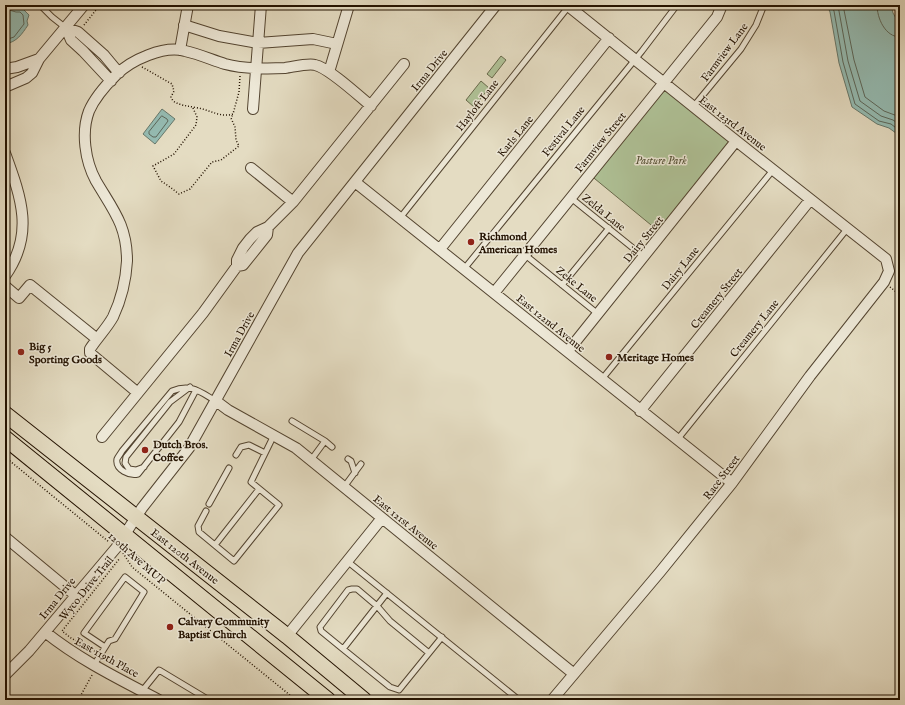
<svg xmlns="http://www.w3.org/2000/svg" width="905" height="705" font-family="'IM FELL English',serif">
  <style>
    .green { fill: #afc297; stroke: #696a4c }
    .water { fill: #95bcb3; stroke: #67786b }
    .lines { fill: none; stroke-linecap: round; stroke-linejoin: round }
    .shore { stroke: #5c675a; stroke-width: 1 }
    .service-casing { stroke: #534430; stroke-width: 7 }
    .minor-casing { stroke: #534430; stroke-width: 12 }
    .primary-casing { stroke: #231200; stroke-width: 17 }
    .path { stroke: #231200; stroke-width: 1.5; stroke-dasharray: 1 2; stroke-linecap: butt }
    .service { stroke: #ede8d7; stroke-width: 5 }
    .minor { stroke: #ede8d7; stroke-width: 10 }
    .primary { stroke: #e4dcc2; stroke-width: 15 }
    .poi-dot { fill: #8f2418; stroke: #ede8d7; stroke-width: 1.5 }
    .labels { text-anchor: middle; stroke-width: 3; stroke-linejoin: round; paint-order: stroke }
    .street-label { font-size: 11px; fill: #231200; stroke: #ede8d7 }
    .park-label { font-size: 11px; font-style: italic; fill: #545035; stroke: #ede8d7 }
    .poi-label { font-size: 11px; font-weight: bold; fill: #231200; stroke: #ede8d7; text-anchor: start }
  </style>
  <rect width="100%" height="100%" fill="#e4dcc2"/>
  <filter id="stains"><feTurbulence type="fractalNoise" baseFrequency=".005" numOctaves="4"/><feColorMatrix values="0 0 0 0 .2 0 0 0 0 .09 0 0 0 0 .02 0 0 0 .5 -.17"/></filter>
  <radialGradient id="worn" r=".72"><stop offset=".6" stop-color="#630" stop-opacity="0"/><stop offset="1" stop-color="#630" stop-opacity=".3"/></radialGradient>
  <path class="green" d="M501,56l5,4 -14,18 -5,-4z
    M481,81l8,7 -15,19 -8,-7z
    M663,83l73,58 -74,93 -73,-60z"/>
  <path class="water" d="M6,5l10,4 5,-2 8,8 -2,6 1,4c-6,9 -11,17 -23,19z
    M827,5h64l2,8 7,12v111l-11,-8 -12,-4 -25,-17 -13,-44 -9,-51z
    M162,109l13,10 -20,25 -12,-10z"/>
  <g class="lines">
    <path class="shore" d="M831,5l3,6 9,51 12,42 24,17 12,3 9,7
      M837,5l2,6 9,50 12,40 21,15 12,4 7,5
      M843,5l11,55 11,37 19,14 16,6
      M877,5c0,13 8,32 23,32
      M5,40l9,-3 10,-13 -1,-9 -3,-3h-4l-7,-2 -2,-5
      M162,116l5,3 1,2 -12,16h-3l-4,-3v-2z"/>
    <g class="service-casing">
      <path id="service" d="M40,5l12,12 14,11
        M693,107l48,-58 15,-24 8,-20
        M571,198l73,59
        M400,218l169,-212
        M524,254l74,60
        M464,269l178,-218 35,-46
        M562,285l47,-57
        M602,379l171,-209
        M196,390l-17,32 -41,52c-8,2 -23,-4 -21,-15 1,-2 4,-6 5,-8l50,-60c19,-8 28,1 44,10
        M292,421l33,20
        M677,440l170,-211
        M236,455l5,-8 8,-2 16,8
        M348,459l3,2 4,12
        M311,460l14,-19 7,6
        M144,467l-8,3 -7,-1 -4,-6 1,-6 44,-55 20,-15
        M344,487l17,-23
        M209,504l20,-36
        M206,511l-8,15 1,6 35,29 45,-56 -28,-23 23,-47
        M215,545l44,-56
        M347,561l172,139
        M387,593l-44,56 47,38 9,3 43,-53
        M343,649l-22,-18 -1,-4 28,-37 4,-1h5l20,17 13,15 39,32
        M94,665l15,-24 6,-2 29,-47 -19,-15 -41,56 21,14
        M142,691l17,-21 50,30"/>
    </g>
    <g class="minor-casing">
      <path id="minor" d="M184,25l35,11 39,7 55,-4 24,5
        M66,28l12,4 26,23 15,18
        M66,28l5,12 12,11 28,30
        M180,50l8,-45
        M5,69l12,-2 22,-8
        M329,72l20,-67
        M5,87l21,-9 6,-5 7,-14 45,-54
        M253,109l8,-104
        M5,153c16,44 30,81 0,123
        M251,168l42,34
        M355,182l377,301
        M440,249l169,-211
        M237,266v-6l6,-12 7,-9 7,-7 11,-5 25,-25 111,-138
        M5,286l14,12 11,-13 67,54
        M494,293l223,-276 5,-12
        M568,351l168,-210
        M138,393l-48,-40v-4c7,-11 17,-21 23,-32 8,-17 13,-38 14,-56 0,-36 -14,-51 -31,-80 -11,-20 -15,-49 -7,-70 6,-14 17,-26 27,-36 15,-15 48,-30 69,-24 14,3 27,9 40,13 19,5 41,5 60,4 8,-1 23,-5 30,-3 14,3 44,31 56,41
        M216,401l12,9 68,38 278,226
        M640,411l170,-211
        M102,437l101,-124 34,-47 6,-1 24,-30 1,-8
        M5,537l70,58
        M45,632c35,28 74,47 114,68
        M287,636l95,-118
        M5,675l24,-24 87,-103 26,-40 47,-60 109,-195 198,-248
        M552,700l108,-128 72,-89 78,-107 74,-94 5,-11 -3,-12 -156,-123 -163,-131"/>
    </g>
    <g class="primary-casing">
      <path id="primary" d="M5,414l282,222 77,64
        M5,438l323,262"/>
    </g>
    <path class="path" d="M84,25l16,-20
      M142,67l30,17 2,7 -3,6 2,4c8,5 16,5 25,7 12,2 23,10 35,6l6,-22 1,-16
      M193,108l4,9 -1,8 -22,29 -21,12 8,15 9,6 9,7 11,-5 22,-27 9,-2 18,-14 -3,-6 -1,-13 -4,-9 2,-4
      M890,287l10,8
      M5,457l104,85
      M123,553l9,14 164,133
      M95,651l-24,-13 -9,-7 58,-73
      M80,700l1,-5 11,-20"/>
    <use href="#service" class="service"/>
    <use href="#minor" class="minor"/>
    <use href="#primary" class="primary"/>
  </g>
  <g class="poi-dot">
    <circle cx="471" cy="242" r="4"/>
    <circle cx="21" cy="352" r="4"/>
    <circle cx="609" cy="357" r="4"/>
    <circle cx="145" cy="450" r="4"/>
    <circle cx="170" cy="627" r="4"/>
  </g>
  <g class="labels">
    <g class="street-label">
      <text transform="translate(724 52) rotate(-53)" y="4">Farmview Lane</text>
      <text transform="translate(429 70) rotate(-51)" y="4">Irma Drive</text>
      <text transform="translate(477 105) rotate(-52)" y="4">Hayloft Lane</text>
      <text transform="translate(733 123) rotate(38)" y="4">East 123rd Avenue</text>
      <text transform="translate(563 131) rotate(-51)" y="4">Festival Lane</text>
      <text transform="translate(515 136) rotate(-51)" y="4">Karls Lane</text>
      <text transform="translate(600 142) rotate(-51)" y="4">Farmview Street</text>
      <text transform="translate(604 212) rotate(39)" y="4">Zelda Lane</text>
      <text transform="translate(643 239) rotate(-51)" y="4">Dairy Street</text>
      <text transform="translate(680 268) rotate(-51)" y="4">Dairy Lane</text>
      <text transform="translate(577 284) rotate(39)" y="4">Zeke Lane</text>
      <text transform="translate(716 298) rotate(-51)" y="4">Creamery Street</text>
      <text transform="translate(551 323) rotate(39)" y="4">East 122nd Avenue</text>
      <text transform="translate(754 328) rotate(-51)" y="4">Creamery Lane</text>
      <text transform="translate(239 334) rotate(-61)" y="4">Irma Drive</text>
      <text transform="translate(721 477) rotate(-53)" y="4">Race Street</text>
      <text transform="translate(406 522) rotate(39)" y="4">East 121st Avenue</text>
      <text transform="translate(185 556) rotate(38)" y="4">East 120th Avenue</text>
      <text transform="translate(137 558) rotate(42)" y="4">120th Ave MUP</text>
      <text transform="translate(86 588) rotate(-51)" y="4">Wyco Drive Trail</text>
      <text transform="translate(57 598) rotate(-51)" y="4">Irma Drive</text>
      <text transform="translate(107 657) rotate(29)" y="4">East 119th Place</text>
    </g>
    <g class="park-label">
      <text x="661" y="164">Pasture Park</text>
    </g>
    <g class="poi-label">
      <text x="479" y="240">Richmond<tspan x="479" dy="13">American Homes</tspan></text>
      <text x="29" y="350">Big 5<tspan x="29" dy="13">Sporting Goods</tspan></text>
      <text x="617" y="361">Meritage Homes</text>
      <text x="153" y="448">Dutch Bros.<tspan x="153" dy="13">Coffee</tspan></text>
      <text x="178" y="625">Calvary Community<tspan x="178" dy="13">Baptist Church</tspan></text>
    </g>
  </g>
  <rect width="905" height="705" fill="none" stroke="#e4dcc2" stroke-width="20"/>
  <rect x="6" y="6" width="893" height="693" fill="none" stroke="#231200" stroke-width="2"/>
  <rect x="10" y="10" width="885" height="685" fill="none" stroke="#231200"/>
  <rect width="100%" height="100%" filter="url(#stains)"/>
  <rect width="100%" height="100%" fill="url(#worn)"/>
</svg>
